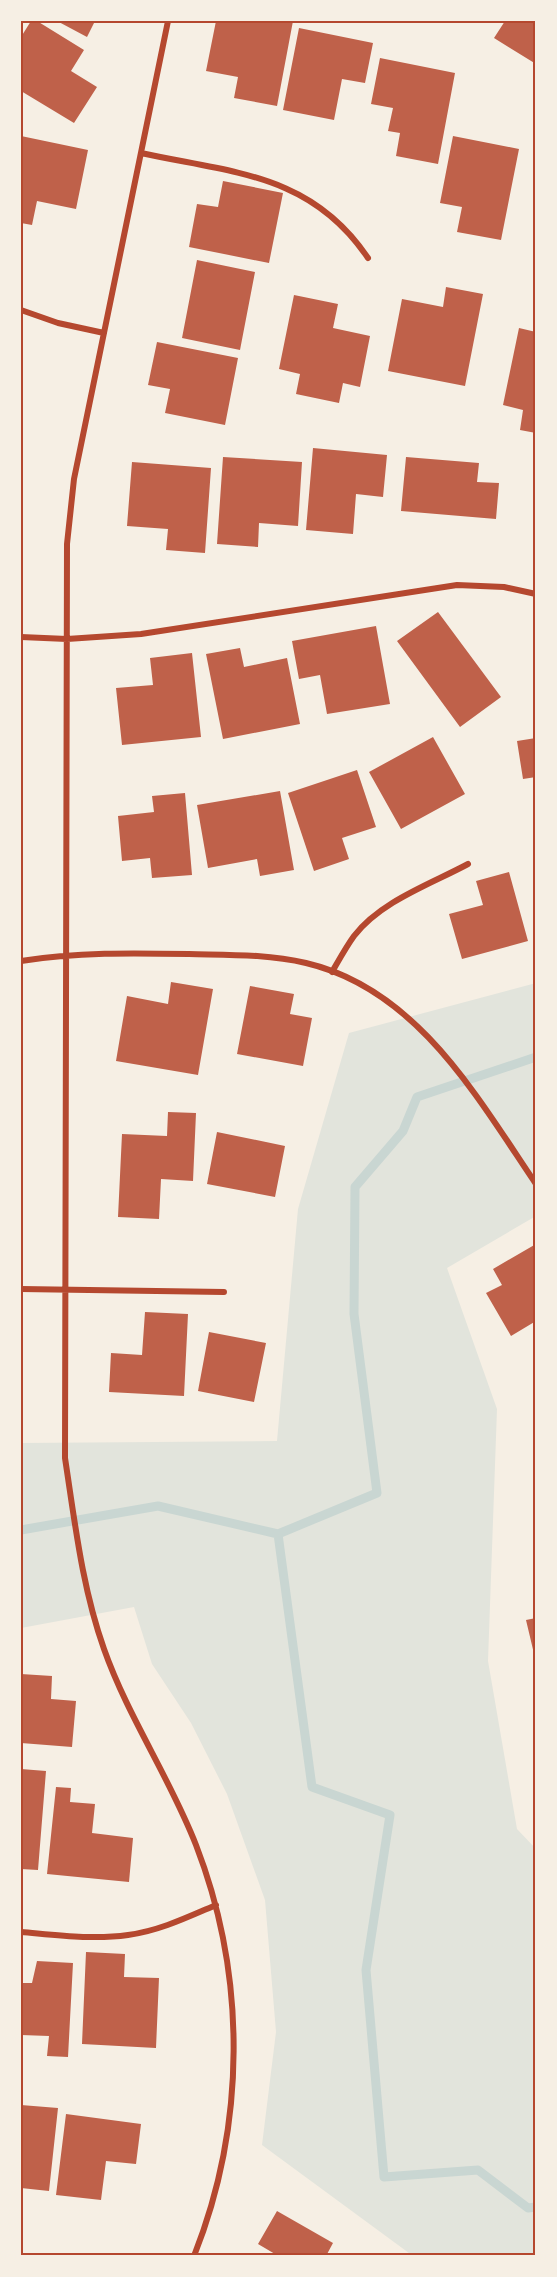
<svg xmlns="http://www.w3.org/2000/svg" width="557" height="2277" font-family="Manrope,sans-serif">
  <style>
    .green { fill: #e2e4dc }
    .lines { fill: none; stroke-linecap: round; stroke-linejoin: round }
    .stream { stroke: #c9d6d2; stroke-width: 9 }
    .building { fill: #bf614a }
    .minor { stroke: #b5482f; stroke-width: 6 }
    .neatline { fill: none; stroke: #b5482f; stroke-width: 2 }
  </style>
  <rect width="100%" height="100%" fill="#f6efe4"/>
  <path class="green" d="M536,983v233l-89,52 50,141 -9,252 29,168 19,20v407h-123l-151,-111 14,-113 -11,-132 -38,-106 -36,-71 -39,-59 -18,-57 -113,21v-185l256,-2 21,-232 51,-176z"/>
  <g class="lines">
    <path class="stream" d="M21,1530l137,-24 120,28 34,253 78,28 -24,155 18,207 94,-7 50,38 8,-1
      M278,1534l99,-41 -23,-179 1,-127 48,-56 14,-34 119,-40"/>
  </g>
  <path class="building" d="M31,21h6l47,29 -13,21 26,16 -23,36 -53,-32v-54z
    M57,21h38l-8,16z
    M216,21h77l-16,85 -43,-8 4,-21 -32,-6z
    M505,21h31v43l-42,-26z
    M299,28l74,15 -8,40 -23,-4 -8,41 -51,-10z
    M380,58l75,15 -17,91 -42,-8 4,-23 -12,-2 5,-23 -22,-4z
    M21,136l67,14 -12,59 -39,-8 -5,24 -11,-2z
    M453,136l66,13 -18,91 -44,-8 5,-25 -22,-4z
    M223,181l60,12 -14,70 -80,-16 8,-43 21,3z
    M197,260l58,12 -15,78 -58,-12z
    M446,287l37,7 -18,92 -77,-15 14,-72 41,8z
    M294,295l44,9 -5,24 37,8 -10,51 -17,-4 -4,20 -43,-9 4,-20 -21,-5z
    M519,328l17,4v101l-16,-3 3,-20 -20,-5z
    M157,342l81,16 -13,67 -60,-12 5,-24 -22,-4z
    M313,448l74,7 -4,42 -27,-3 -3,40 -47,-4z
    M223,457l79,5 -4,64 -39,-3 -1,24 -41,-3z
    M406,457l73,6 -2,19 22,1 -3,36 -95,-8z
    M132,462l79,6 -6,85 -39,-3 2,-21 -41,-3z
    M438,612l63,85 -41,30 -63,-86z
    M376,626l14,78 -63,10 -7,-39 -21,4 -7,-38z
    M240,648l4,19 43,-9 13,66 -77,15 -17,-85z
    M192,653l9,84 -79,8 -6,-57 37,-3 -3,-27z
    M433,737l32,57 -64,35 -32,-57z
    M536,738v39l-13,2 -6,-38z
    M357,770l19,57 -34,11 7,21 -35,12 -26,-78z
    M280,791l14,79 -34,6 -3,-17 -49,9 -11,-63z
    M185,793l7,82 -40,3 -2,-20 -28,3 -4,-45 36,-4 -2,-16z
    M509,872l19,69 -66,18 -13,-45 34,-9 -7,-24z
    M171,982l42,7 -15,86 -82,-14 11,-65 41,8z
    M250,986l44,8 -4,20 22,4 -9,48 -66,-12z
    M168,1112l28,1 -3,68 -32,-2 -2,40 -41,-2 4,-83 45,2z
    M217,1132l68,14 -10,51 -68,-13z
    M536,1244v77l-25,15 -25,-43 16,-8 -9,-16z
    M145,1312l43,2 -4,82 -75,-4 2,-39 31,2z
    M209,1332l57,11 -12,59 -56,-11z
    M536,1618v40h-1l-9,-38z
    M21,1674l31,2 -1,23 25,2 -4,46 -51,-4z
    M21,1769l25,2 -8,99 -17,-1z
    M56,1787l15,1 -1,14 25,2 -3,29 41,5 -4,44 -82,-8z
    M86,1952l39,2 -1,23 35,1 -3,70 -74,-4z
    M37,1961l36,2 -5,94 -21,-1 2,-20 -28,-1v-52h11z
    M21,2105l37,3 -9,83 -28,-3z
    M66,2114l75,10 -5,40 -30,-3 -5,39 -45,-5z
    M277,2211l56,32 -7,13h-53l2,-2 -17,-10z"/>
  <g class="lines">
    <path class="minor" d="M168,21l-94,458 -7,65 -2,914c10,65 17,129 39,191 24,68 66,129 92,196 51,132 50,280 -2,411
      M141,153c91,20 170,20 227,105
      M21,310l37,13 46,10
      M21,637l46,2 74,-5 316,-49 47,2 32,7
      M21,961c55,-9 112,-8 168,-7 39,1 78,0 117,9 111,26 171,134 230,221
      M332,972c7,-12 14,-25 22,-36 27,-35 77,-52 114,-72
      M21,1289l203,3
      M21,1932c35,3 72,8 107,3 31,-4 60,-18 88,-30"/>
  </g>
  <rect width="557" height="2277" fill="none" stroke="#f6efe4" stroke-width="45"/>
  <rect x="22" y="22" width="512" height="2232" class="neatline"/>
</svg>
